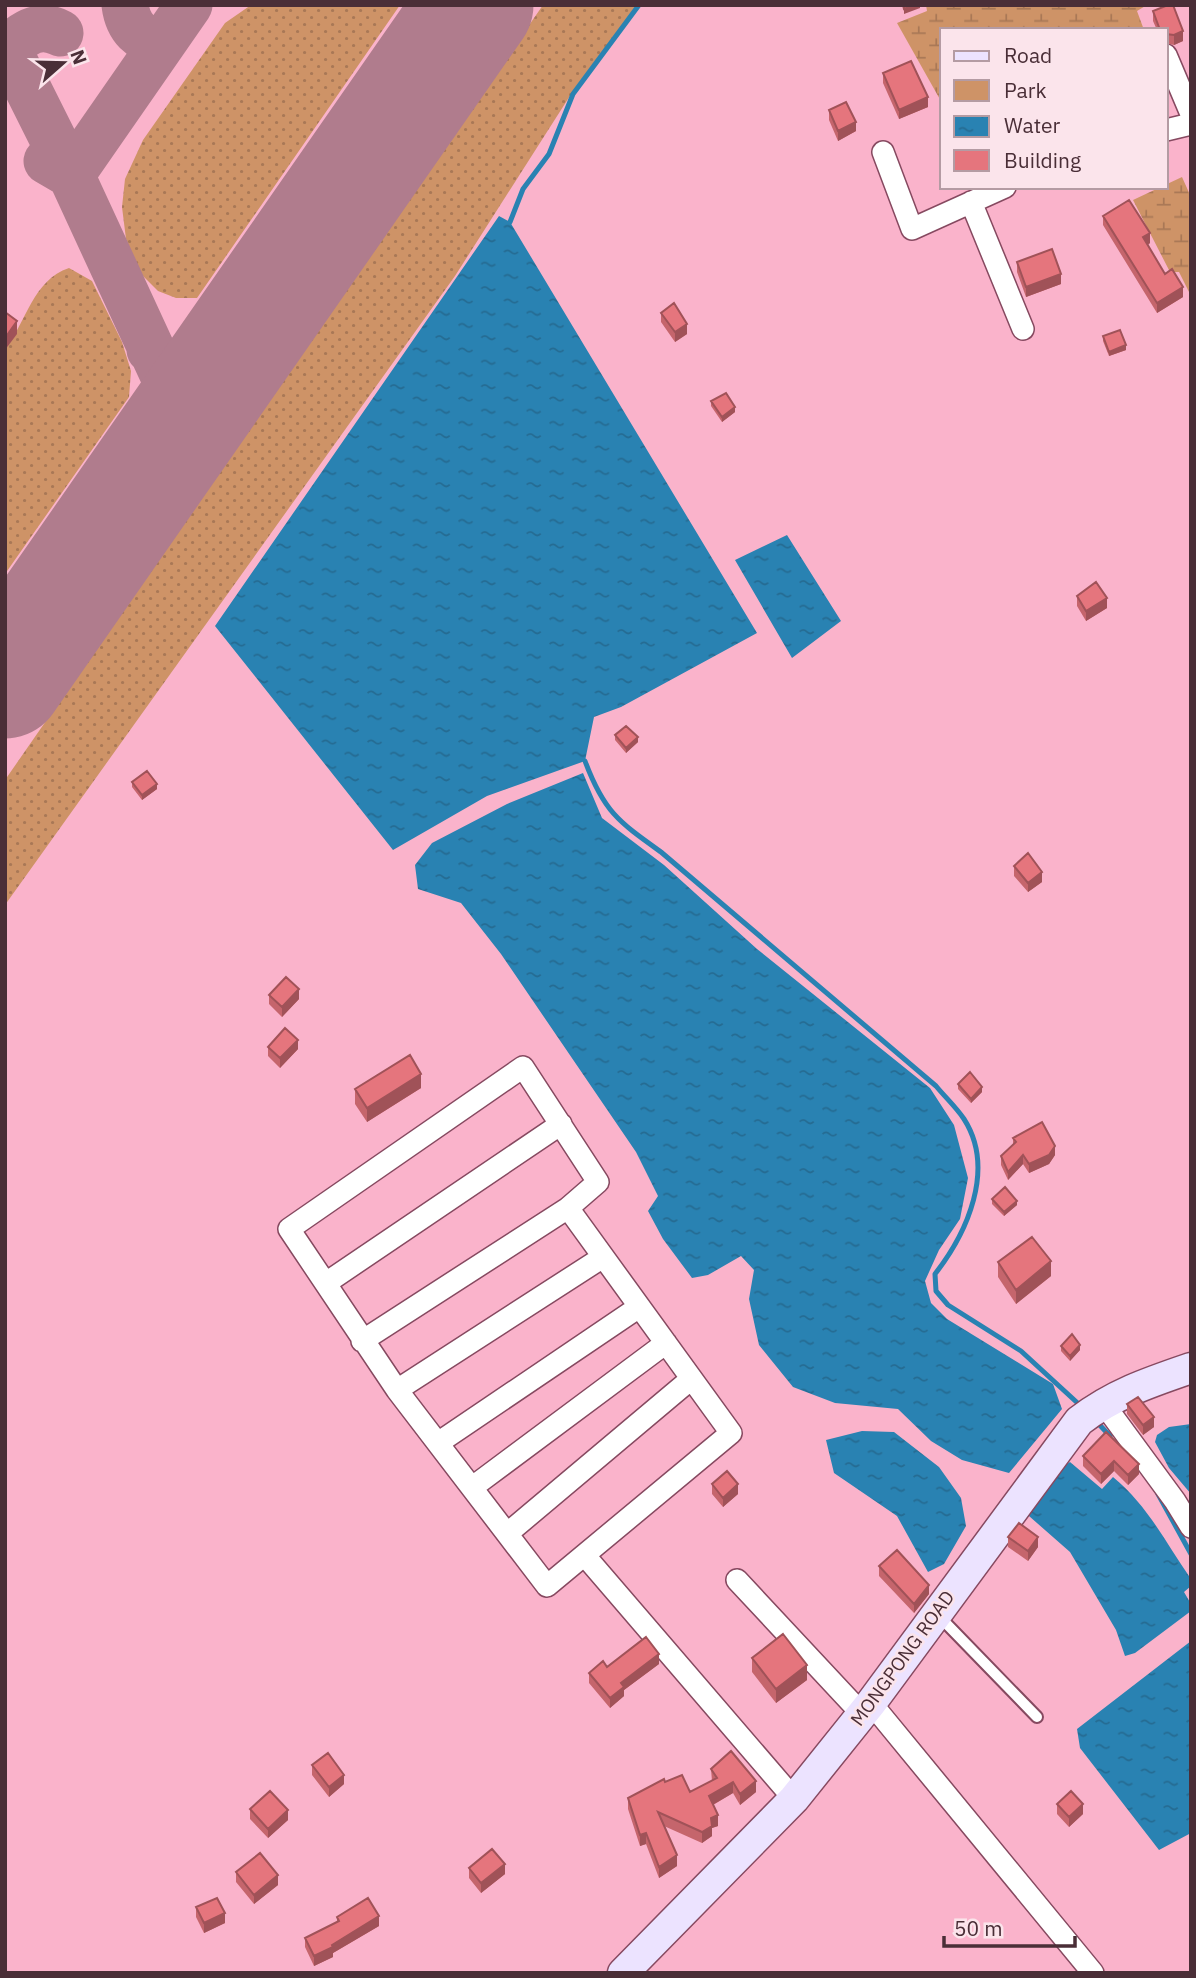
<svg xmlns="http://www.w3.org/2000/svg" width="1196" height="1978" font-family="'IBM Plex Sans',sans-serif">
  <style>
    .green { fill: url(#green-dots) }
    .wetland { fill: url(#wetland-marsh) }
    .water { fill: url(#water-ripples) }
    .lines { fill: none; stroke-linecap: round; stroke-linejoin: round }
    .stream { stroke: #2982b2; stroke-width: 5 }
    .taxiway { stroke: #b07c8d; stroke-width: 47 }
    .runway { stroke: #b07c8d; stroke-width: 117 }
    .lane-casing { stroke: #864960; stroke-width: 14 }
    .street-casing { stroke: #864960; stroke-width: 24 }
    .secondary-casing { stroke: #864960; stroke-width: 33 }
    .lane { stroke: #fff; stroke-width: 10 }
    .street { stroke: #fff; stroke-width: 21 }
    .secondary { stroke: #ece3ff; stroke-width: 30 }
    .wall { fill: #c5656c }
    .shaded-wall { fill: #a05258 }
    .building { fill: #e5757d; stroke: #a05258; stroke-width: 2 }
    .labels { text-anchor: middle; stroke-width: 5; stroke-linejoin: round; paint-order: stroke }
    .street-label { font-size: 19px; fill: #4a2e37; stroke: #fbe4eb }
  </style>
  <defs>
    <pattern id="green-dots" width="8" height="8" patternUnits="userSpaceOnUse" patternTransform="scale(1.75)"><rect width="8" height="8" fill="#ce9367"/><path d="M2 2h.1M6 6h.1" fill="none" stroke="#a97856" stroke-width="1.8" stroke-linecap="round"/></pattern>
    <pattern id="wetland-marsh" width="20" height="14" patternUnits="userSpaceOnUse" patternTransform="scale(1.75)"><rect width="20" height="14" fill="#ce9367"/><path d="M1 5h8M5 5V1M11 12h8M15 12V8" fill="none" stroke="#a97856"/></pattern>
    <pattern id="water-ripples" width="26" height="14" patternUnits="userSpaceOnUse" patternTransform="scale(1.75)"><rect width="26" height="14" fill="#2982b2"/><path d="M2 4q2-2 4 0t4 0M15 11q2-2 4 0t4 0" fill="none" stroke="#256b92"/></pattern>
  </defs>
  <rect width="100%" height="100%" fill="#fab3cb"/>
  <path class="green" d="M251,5h149l-203,293h-21l-18,-7 -19,-19 -13,-33 -4,-32 3,-28 18,-39 82,-117z
    M543,5h94l-62,83 -120,188 -450,629v-125z
    M69,268l23,13 30,61 9,29 -2,26 -124,177v-224c21,-28 28,-70 64,-82z"/>
  <path class="wetland" d="M926,5h221l-10,6 7,19h-202v73l-45,-80 30,-12z
    M1182,177l9,20v99l-12,-24h-9l-37,-72z"/>
  <path class="water" d="M499,216l11,6 247,411 -136,74 -27,10 -9,44 -98,35 -94,54 -178,-224z
    M787,535l54,86 -49,37 -57,-98z
    M583,773l19,45 62,47 93,84 173,139 24,37 14,53 -8,41 -21,31 -14,31 6,22 16,16 106,65 9,25 -53,64 -47,-13 -31,-19 -33,-32 -63,-6 -42,-16 -34,-42 -10,-46 5,-29 -13,-14 -33,19 -16,3 -29,-39 -15,-28 10,-15 -22,-44 -135,-198 -40,-51 -43,-14 -3,-24 17,-22 75,-39z
    M1191,1424v70l-22,-26 -14,-26 2,-7 12,-8z
    M862,1431l32,1 45,35 22,31 5,28 -22,38 -16,8 -31,-56 -63,-43 -8,-33z
    M1070,1462l32,27 11,-12c36,30 52,65 78,102v7l-7,6 7,12v7l-56,42 -10,3 -9,-26 -46,-78 -41,-36 -1,-8 30,-38z
    M1191,1641v192l-32,17 -79,-102 -3,-19z"/>
  <g class="lines">
    <path class="stream" d="M510,222l13,-33 26,-35 24,-60 66,-89
      M585,761c19,51 34,61 76,91l275,234c9,11 20,21 28,33 32,50 3,114 -29,155l1,17 12,14 73,46 62,57
      M1095,1420l15,16
      M1158,1494l33,60"/>
    <path class="taxiway" d="M125,5c3,23 16,35 37,39
      M60,33c-21,-11 -37,0 -52,16l63,126 103,223 3,27 -12,25
      M454,34l4,-29
      M47,161l24,14 118,-170
      M150,350c31,27 47,23 82,5"/>
    <path class="runway" d="M5,680l470,-675"/>
    <g class="lane-casing">
      <path id="lane" d="M937,1614l100,103"/>
    </g>
    <g class="street-casing">
      <path id="street" d="M1166,55l25,59
        M1166,130l25,-6
        M883,152l29,77 93,-42
        M971,202l52,127
        M523,1067l75,115 -30,26 163,225 -184,153 -150,-196 -108,-161z
        M326,1283l235,-159
        M362,1341l206,-133
        M397,1390l206,-133
        M1103,1403l72,98 16,26
        M438,1443l201,-136
        M474,1486l192,-143
        M508,1533l183,-154
        M586,1557l208,242
        M737,1580l125,134
        M871,1703l222,270"/>
    </g>
    <g class="secondary-casing">
      <path id="secondary" d="M623,1973l171,-174 77,-96 208,-282c35,-27 71,-39 112,-53"/>
    </g>
    <use href="#lane" class="lane"/>
    <use href="#street" class="street"/>
    <use href="#secondary" class="secondary"/>
  </g>
  <path class="wall" d="M1153,11l30,30 -9,4 -8,-2v-13h-9l-4,-9z
    M883,73l45,34 -29,12 -16,-36z
    M829,110l27,21 -18,10 -9,-21z
    M1103,216l47,27 -2,2 17,29 18,23 -26,16 -54,-88z
    M1017,262l44,22 -35,13 -9,-25z
    M661,313l26,21 -12,8 -14,-20z
    M1103,336l23,14 -17,6 -6,-15z
    M711,401l24,11 -13,10 -11,-16z
    M1077,596l30,12 -21,13 -9,-15z
    M615,735l23,7 -12,11 -11,-13z
    M132,782l25,7 -15,11 -10,-13z
    M1014,866l28,16 -14,10 -14,-16z
    M269,995l30,4 -17,18 -13,-13z
    M268,1047l30,2 -18,19 -12,-12z
    M958,1084l24,8 -11,11 -13,-14z
    M421,1088l-54,34 -12,-18v-15z
    M1013,1138l42,17 -6,9 -20,9 -6,-9 -15,16 -7,-15v-9l12,-11z
    M992,1199l25,6 -13,11 -12,-12z
    M998,1262l53,14 -35,28 -18,-27z
    M1061,1346l19,4 -10,11 -9,-10z
    M1127,1404l27,23 -11,8 -16,-21z
    M1106,1432l33,42 -11,11 -14,-14 -13,13 -18,-18v-10z
    M712,1484l26,10 -15,13 -11,-13z
    M1008,1537l30,10 -10,14 -20,-14z
    M879,1566l50,28 -15,19 -35,-37z
    M752,1658l55,22 -31,23 -24,-31z
    M659,1664l-35,26v6l-14,12 -21,-25v-10z
    M312,1765l32,19 -15,13 -17,-22z
    M711,1769l45,23 -16,13 -7,-12 -20,12 5,21 -6,2v8l-10,7 -38,-17 13,40 -18,12 -13,-34 -6,2 -12,-37v-11l37,-16 25,10 22,-11z
    M1057,1804l26,10 -14,13 -12,-13z
    M250,1809l38,11 -20,18 -18,-19z
    M469,1868l36,6 -24,19 -12,-15z
    M236,1872l42,13 -24,19 -18,-22z
    M196,1907l29,16 -21,10 -8,-16z
    M337,1917l42,9 -46,27v4l-19,9 -9,-19v-9l32,-16z"/>
  <path class="shaded-wall" d="M913,5h7v3l-16,6v-5z
    M1183,31v10l-9,4v-10z
    M928,97v10l-29,12v-9z
    M856,122v9l-18,10v-10z
    M1150,233v10l-7,4v-10z
    M1061,274v10l-35,13v-10z
    M1183,287v10l-26,16v-10z
    M17,321v13l-12,16v-12z
    M687,324v10l-12,8v-10z
    M1126,345v5l-17,6v-4z
    M735,407v5l-13,10v-5z
    M1107,598v10l-21,13v-10z
    M638,737v5l-12,11v-5z
    M157,784v5l-15,11v-5z
    M1042,872v10l-14,10v-9z
    M299,989v10l-17,18v-10z
    M298,1040v9l-18,19v-10z
    M421,1074v14l-54,34v-14z
    M982,1087v5l-11,11v-4z
    M1055,1146v9l-6,9 -20,9v-9z
    M1023,1155v9l-15,16v-8z
    M1017,1201v4l-13,11v-4z
    M1051,1261v15l-35,28v-14z
    M1080,1345v5l-10,11v-5z
    M1154,1417v10l-11,8v-10z
    M1114,1461v10l-13,13v-10z
    M1139,1464v10l-11,11v-10z
    M738,1484v10l-15,13v-9z
    M1038,1537v10l-10,14v-10z
    M929,1585v9l-15,19v-9z
    M659,1654v10l-35,26v6l-14,12v-10l11,-15z
    M807,1665v15l-31,23v-14z
    M344,1775v9l-15,13v-10z
    M756,1781v11l-16,13v-11z
    M733,1782v11l-24,14v-11z
    M1083,1804v10l-14,13v-10z
    M288,1810v10l-20,18v-9z
    M718,1815v11l-6,2v8l-10,7v-11l9,-14z
    M646,1833v11l-6,2v-11z
    M677,1855v11l-18,12v-11z
    M505,1864v10l-24,19v-10z
    M278,1875v10l-24,19v-9z
    M225,1913v10l-21,10v-10z
    M379,1916v10l-46,27v4l-19,9v-10z"/>
  <path class="building" d="M903,5h10l-9,4z
    M1168,5h5l10,26 -9,4 -8,-1v-4h-6l-7,-19z
    M911,61l17,36 -29,13 -16,-37z
    M846,102l10,20 -18,9 -9,-21z
    M1129,200l21,33 -7,4 22,37 7,-5 11,18 -26,16 -54,-87z
    M1052,249l9,25 -35,13 -9,-25z
    M674,303l13,21 -12,8 -14,-19z
    M5,312l12,9 -12,17z
    M1120,330l6,15 -17,7 -6,-16z
    M726,393l9,14 -13,10 -11,-16z
    M1096,582l11,16 -21,13 -9,-15z
    M626,726l12,11 -12,11 -11,-13z
    M147,771l10,13 -15,11 -10,-13z
    M1028,853l14,19 -14,11 -14,-17z
    M286,977l13,12 -17,18 -13,-12z
    M285,1028l13,12 -18,18 -12,-11z
    M410,1055l11,19 -54,34 -12,-19z
    M970,1072l12,15 -11,12 -13,-15z
    M1042,1122l13,24 -6,9 -20,9 -6,-9 -15,17 -7,-16 15,-14 -3,-4z
    M1005,1187l12,14 -13,11 -12,-13z
    M1032,1237l19,24 -35,29 -18,-28z
    M1072,1334l8,11 -10,11 -9,-10z
    M1138,1397l16,20 -11,8 -16,-21z
    M1106,1432l33,32 -11,11 -14,-14 -13,13 -18,-18z
    M727,1471l11,13 -15,14 -11,-14z
    M1019,1523l19,14 -10,14 -20,-14z
    M897,1550l32,35 -15,19 -35,-38z
    M783,1634l24,31 -31,24 -24,-31z
    M646,1637l13,17 -38,29 3,4 -14,11 -21,-25 14,-12 4,6z
    M731,1751l25,30 -16,13 -7,-12 -24,14 9,19 -7,3 1,8 -10,6 -44,-20 19,43 -18,12 -13,-34 -6,2 -12,-37 36,-19 1,3 17,-7 8,17 27,-14 -6,-9z
    M328,1753l16,22 -15,12 -17,-22z
    M270,1791l18,19 -20,19 -18,-20z
    M1071,1791l12,13 -14,13 -12,-13z
    M492,1849l13,15 -24,19 -12,-15z
    M260,1853l18,22 -24,20 -18,-23z
    M217,1898l8,15 -21,10 -8,-16z
    M368,1898l11,18 -47,29 1,2 -19,9 -9,-18 34,-17 -2,-4z"/>
  <g class="labels">
    <g class="street-label">
      <text transform="translate(902 1658) rotate(-54)" y="7">MONGPONG ROAD</text>
    </g>
  </g>
  <rect width="1196" height="1978" fill="none" stroke="#4a2e37" stroke-width="14"/>
  <rect x="940" y="28" width="228" height="161" fill="#fbe4eb" stroke="#b49ba3" stroke-width="2"/>
  <rect x="954" y="51" width="35" height="10" fill="#ece3ff" stroke="#b49ba3" stroke-width="2"/>
  <text x="1004" y="63" font-size="21" fill="#4a2e37">Road</text>
  <rect x="954" y="80" width="35" height="21" fill="#ce9367" stroke="#b49ba3" stroke-width="2"/>
  <text x="1004" y="98" font-size="21" fill="#4a2e37">Park</text>
  <rect x="954" y="116" width="35" height="21" fill="url(#water-ripples)" stroke="#b49ba3" stroke-width="2"/>
  <text x="1004" y="133" font-size="21" fill="#4a2e37">Water</text>
  <rect x="954" y="150" width="35" height="21" fill="#e5757d" stroke="#b49ba3" stroke-width="2"/>
  <text x="1004" y="168" font-size="21" fill="#4a2e37">Building</text>
  <g transform="translate(63 63) rotate(70)" stroke="#fbe4eb" stroke-width="5" paint-order="stroke">
  <path d="M0-5L12 26L0 18L-12 26Z" fill="#4a2e37"/>
  <text y="-10" font-size="19" font-weight="bold" text-anchor="middle" fill="#4a2e37">N</text>
  </g>
  <path d="M944 1936v10h131v-10" fill="none" stroke="#4a2e37" stroke-width="3.5"/>
  <text x="954" y="1936" font-size="21" fill="#4a2e37" stroke="#fbe4eb" stroke-width="5" paint-order="stroke">50 m</text>
</svg>
